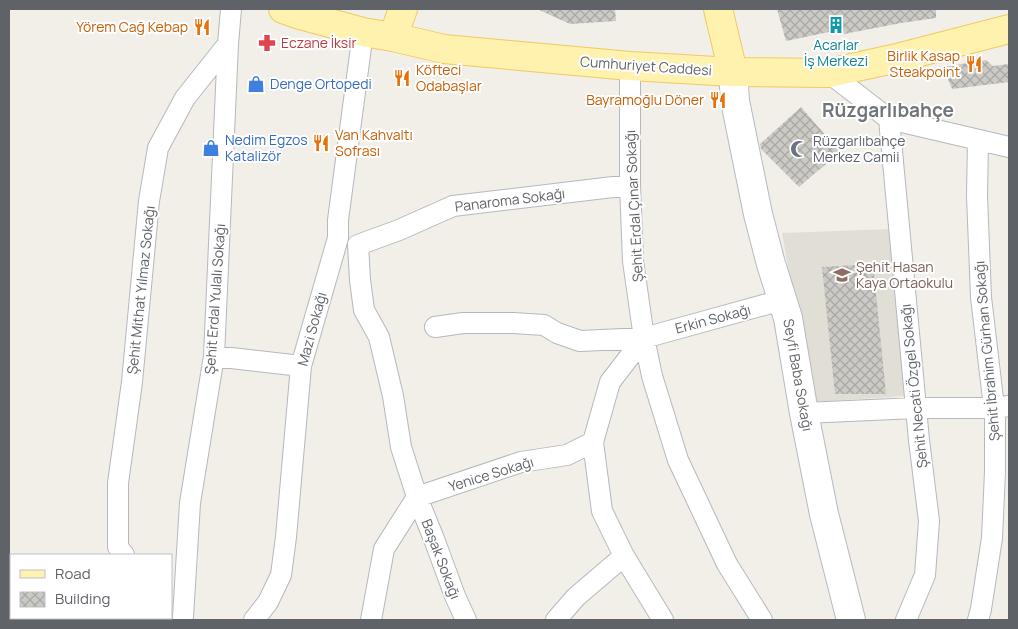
<svg xmlns="http://www.w3.org/2000/svg" width="1018" height="629" font-family="Manrope,sans-serif">
  <style>
    .education { fill: #e1ded6 }
    .building { fill: url(#building-cross-hatch) }
    .lines { fill: none; stroke-linecap: round; stroke-linejoin: round }
    .street-casing { stroke: #b5b8bc; stroke-width: 22 }
    .secondary-casing { stroke: #b6babf; stroke-width: 30 }
    .primary-casing { stroke: #f2c960; stroke-width: 30 }
    .street { stroke: #fff; stroke-width: 20 }
    .secondary { stroke: #fff; stroke-width: 28 }
    .primary { stroke: #fff2af; stroke-width: 28 }
    .labels { text-anchor: middle; stroke-width: 4; stroke-linejoin: round; paint-order: stroke }
    .food-label { font-size: 14px; fill: #c56008; stroke: #fff; text-anchor: end }
    .health-label { font-size: 14px; fill: #be3a42; stroke: #fff; text-anchor: start }
    .culture-label { font-size: 14px; fill: #0d838f; stroke: #fff }
    .street-label { font-size: 14px; fill: #5f6368; stroke: #fff }
    .shop-label { font-size: 14px; fill: #366cbe; stroke: #fff; text-anchor: start }
    .worship-label { font-size: 14px; fill: #5b616d; stroke: #fff; text-anchor: start }
    .education-label { font-size: 14px; fill: #785e54; stroke: #fff; text-anchor: start }
    .district-label { font-size: 19px; font-weight: bold; fill: #70757a; stroke: #fff }
  </style>
  <defs>
    <pattern id="building-cross-hatch" width="8" height="8" patternUnits="userSpaceOnUse" patternTransform="scale(1.25)"><rect width="8" height="8" fill="#cccac5"/><path d="M0 0l8 8M0 8l8-8" fill="none" stroke="#a9a8a4"/></pattern>
  </defs>
  <rect width="100%" height="100%" fill="#f1efe8"/>
  <path class="education" d="M891,229l15,167 -94,6 -30,-169z"/>
  <path class="building" d="M537,9h78l1,12 -46,3z
    M777,9h159v9l-35,5 -57,11 -1,-5 -57,12z
    M986,60l7,6 16,-2v18l-57,7 -9,-22z
    M801,107l39,45 -41,35 -38,-38 -1,-5z
    M873,264l13,130h-51l-13,-127z"/>
  <g class="lines">
    <g class="street-casing">
      <path id="street" d="M630,66v119l3,76 11,77 8,38 26,84 49,104 35,56
        M829,73l60,46 120,28
        M889,119l30,321 10,81 -4,54 -19,45
        M435,327l28,-4h50l31,2 13,8 23,8 64,-3 138,-38
        M644,338l-34,44 -17,60 9,69 22,45 39,64
        M214,356l87,10
        M804,413l112,-5h78l15,-2
        M417,497l104,-35 46,-7 26,-13
        M124,555l-6,-8v-64l14,-101 17,-181 9,-53 27,-50 43,-54
        M183,617l7,-114 24,-147 14,-312 3,-35
        M254,620l14,-18 13,-27 5,-38 15,-171 37,-128v-18l25,-188
        M371,620l13,-71 33,-52
        M466,620l-11,-24 -21,-57 -17,-42 -16,-50 -8,-51 -14,-59 -15,-27 -4,-30 -2,-35 41,-15 54,-24 177,-21
        M556,620l20,-23 48,-41
        M978,620l3,-11 11,-71 3,-66v-56l-14,-119 -4,-101 1,-56"/>
    </g>
    <g class="secondary-casing">
      <path id="secondary" d="M733,72l2,29 23,113 13,50 17,54 16,95 20,101 27,106"/>
    </g>
    <g class="primary-casing">
      <path id="primary" d="M283,9l17,6 63,17 30,5 51,12 186,17 103,6 96,1 64,-14 116,-30
        M718,9l15,63
        M393,37l10,-28"/>
    </g>
    <use href="#street" class="street"/>
    <use href="#secondary" class="secondary"/>
    <use href="#primary" class="primary"/>
  </g>
  <defs>
    <g id="building-bare" transform="scale(1.35)"><path d="M-4-6H4V6H1V3H-1V6H-4ZM-2.5-4.3h1.7v1.8h-1.7ZM.8-4.3h1.7v1.8H.8ZM-2.5-1h1.7V.8h-1.7ZM.8-1h1.7V.8H.8Z" fill="#0f9aa8" stroke="#fff" stroke-width="2.5" paint-order="stroke"/></g>
    <g id="restaurant-bare" transform="scale(1.35)"><path d="M-5-6h1v4h1v-4h1v4h1v-4h1v5L-1.5 .5V6h-2V.5L-5-1ZM5-6V6H3V1.5H1.5Q1.5-4 5-6Z" fill="#e8710a" stroke="#fff" stroke-width="2.5" paint-order="stroke"/></g>
    <g id="pharmacy-bare" transform="scale(1.35)"><path d="M-2-6h4v4h4v4h-4v4h-4v-4h-4v-4h4Z" fill="#e0444e" stroke="#fff" stroke-width="2.5" paint-order="stroke"/></g>
    <g id="shop-bare" transform="scale(1.35)"><path d="M-5-2.5h2.3a2.7 3.5 0 0 1 5.4 0H5L5.5 6h-11ZM-1.5-2.5h3a1.5 2.3 0 0 0-3 0Z" fill="#3f7fe0" stroke="#fff" stroke-width="2.5" paint-order="stroke"/></g>
    <g id="mosque-bare" transform="scale(1.35)"><path d="M3.5-4.9A6 6 0 1 0 3.5 4.9A5 5 0 1 1 3.5-4.9Z" fill="#6b7280" stroke="#fff" stroke-width="2.5" paint-order="stroke"/></g>
    <g id="school-bare" transform="scale(1.35)"><path d="M0-5L7-2L0 1L-7-2ZM-4 1L0 2.5L4 1V4Q0 6-4 4Z" fill="#8d6e63" stroke="#fff" stroke-width="2.5" paint-order="stroke"/></g>
  </defs>
  <g fill-rule="evenodd">
    <use href="#building-bare" x="836" y="25"/>
    <use href="#restaurant-bare" x="202" y="27"/>
    <use href="#pharmacy-bare" x="267" y="43"/>
    <use href="#restaurant-bare" x="974" y="64"/>
    <use href="#restaurant-bare" x="402" y="78"/>
    <use href="#shop-bare" x="256" y="84"/>
    <use href="#restaurant-bare" x="718" y="100"/>
    <use href="#restaurant-bare" x="321" y="143"/>
    <use href="#shop-bare" x="211" y="148"/>
    <use href="#mosque-bare" x="799" y="149"/>
    <use href="#school-bare" x="842" y="275"/>
  </g>
  <g class="labels">
    <g class="food-label">
      <text x="188" y="32">Yörem Cağ Kebap</text>
      <text x="960" y="61">Birlik Kasap<tspan x="960" dy="16">Steakpoint</tspan></text>
      <text x="416" y="75" text-anchor="start">Köfteci<tspan x="416" dy="16">Odabaşlar</tspan></text>
      <text x="704" y="105">Bayramoğlu Döner</text>
      <text x="335" y="140" text-anchor="start">Van Kahvaltı<tspan x="335" dy="16">Sofrası</tspan></text>
    </g>
    <g class="health-label">
      <text x="281" y="48">Eczane İksir</text>
    </g>
    <g class="culture-label">
      <text x="836" y="50">Acarlar<tspan x="836" dy="16">İş Merkezi</tspan></text>
    </g>
    <g class="street-label">
      <text transform="translate(646 66) rotate(4)" y="5">Cumhuriyet Caddesi</text>
      <text transform="translate(510 200) rotate(-7)" y="5">Panaroma Sokağı</text>
      <text transform="translate(634 206) rotate(-93)" y="5">Şehit Erdal Çınar Sokağı</text>
      <text transform="translate(141 290) rotate(-84)" y="5">Şehit Mithat Yılmaz Sokağı</text>
      <text transform="translate(215 299) rotate(-86)" y="5">Şehit Erdal Yulalı Sokağı</text>
      <text transform="translate(713 319) rotate(-15)" y="5">Erkin Sokağı</text>
      <text transform="translate(312 329) rotate(-75)" y="5">Mazi Sokağı</text>
      <text transform="translate(987 351) rotate(-95)" y="5">Şehit İbrahim Gürhan Sokağı</text>
      <text transform="translate(798 375) rotate(80)" y="5">Seyfi Baba Sokağı</text>
      <text transform="translate(914 386) rotate(-96)" y="5">Şehit Necati Özgel Sokağı</text>
      <text transform="translate(491 474) rotate(-17)" y="5">Yenice Sokağı</text>
      <text transform="translate(441 559) rotate(69)" y="5">Başak Sokağı</text>
    </g>
    <g class="shop-label">
      <text x="270" y="89">Denge Ortopedi</text>
      <text x="225" y="145">Nedim Egzos<tspan x="225" dy="16">Katalizör</tspan></text>
    </g>
    <g class="worship-label">
      <text x="813" y="146">Rüzgarlıbahçe<tspan x="813" dy="16">Merkez Camii</tspan></text>
    </g>
    <g class="education-label">
      <text x="856" y="272">Şehit Hasan<tspan x="856" dy="16">Kaya Ortaokulu</tspan></text>
    </g>
    <g class="district-label">
      <text x="888" y="117">Rüzgarlıbahçe</text>
    </g>
  </g>
  <rect width="1018" height="629" fill="none" stroke="#5f6368" stroke-width="20"/>
  <rect x="10" y="554" width="162" height="65" fill="#ffffff" stroke="#bfc1c3"/>
  <rect x="20" y="570" width="25" height="8" fill="#fff2af" stroke="#bfc1c3"/>
  <text x="55" y="579" font-size="15" fill="#5f6368">Road</text>
  <rect x="20" y="592" width="25" height="15" fill="url(#building-cross-hatch)" stroke="#bfc1c3"/>
  <text x="55" y="604" font-size="15" fill="#5f6368">Building</text>
</svg>
